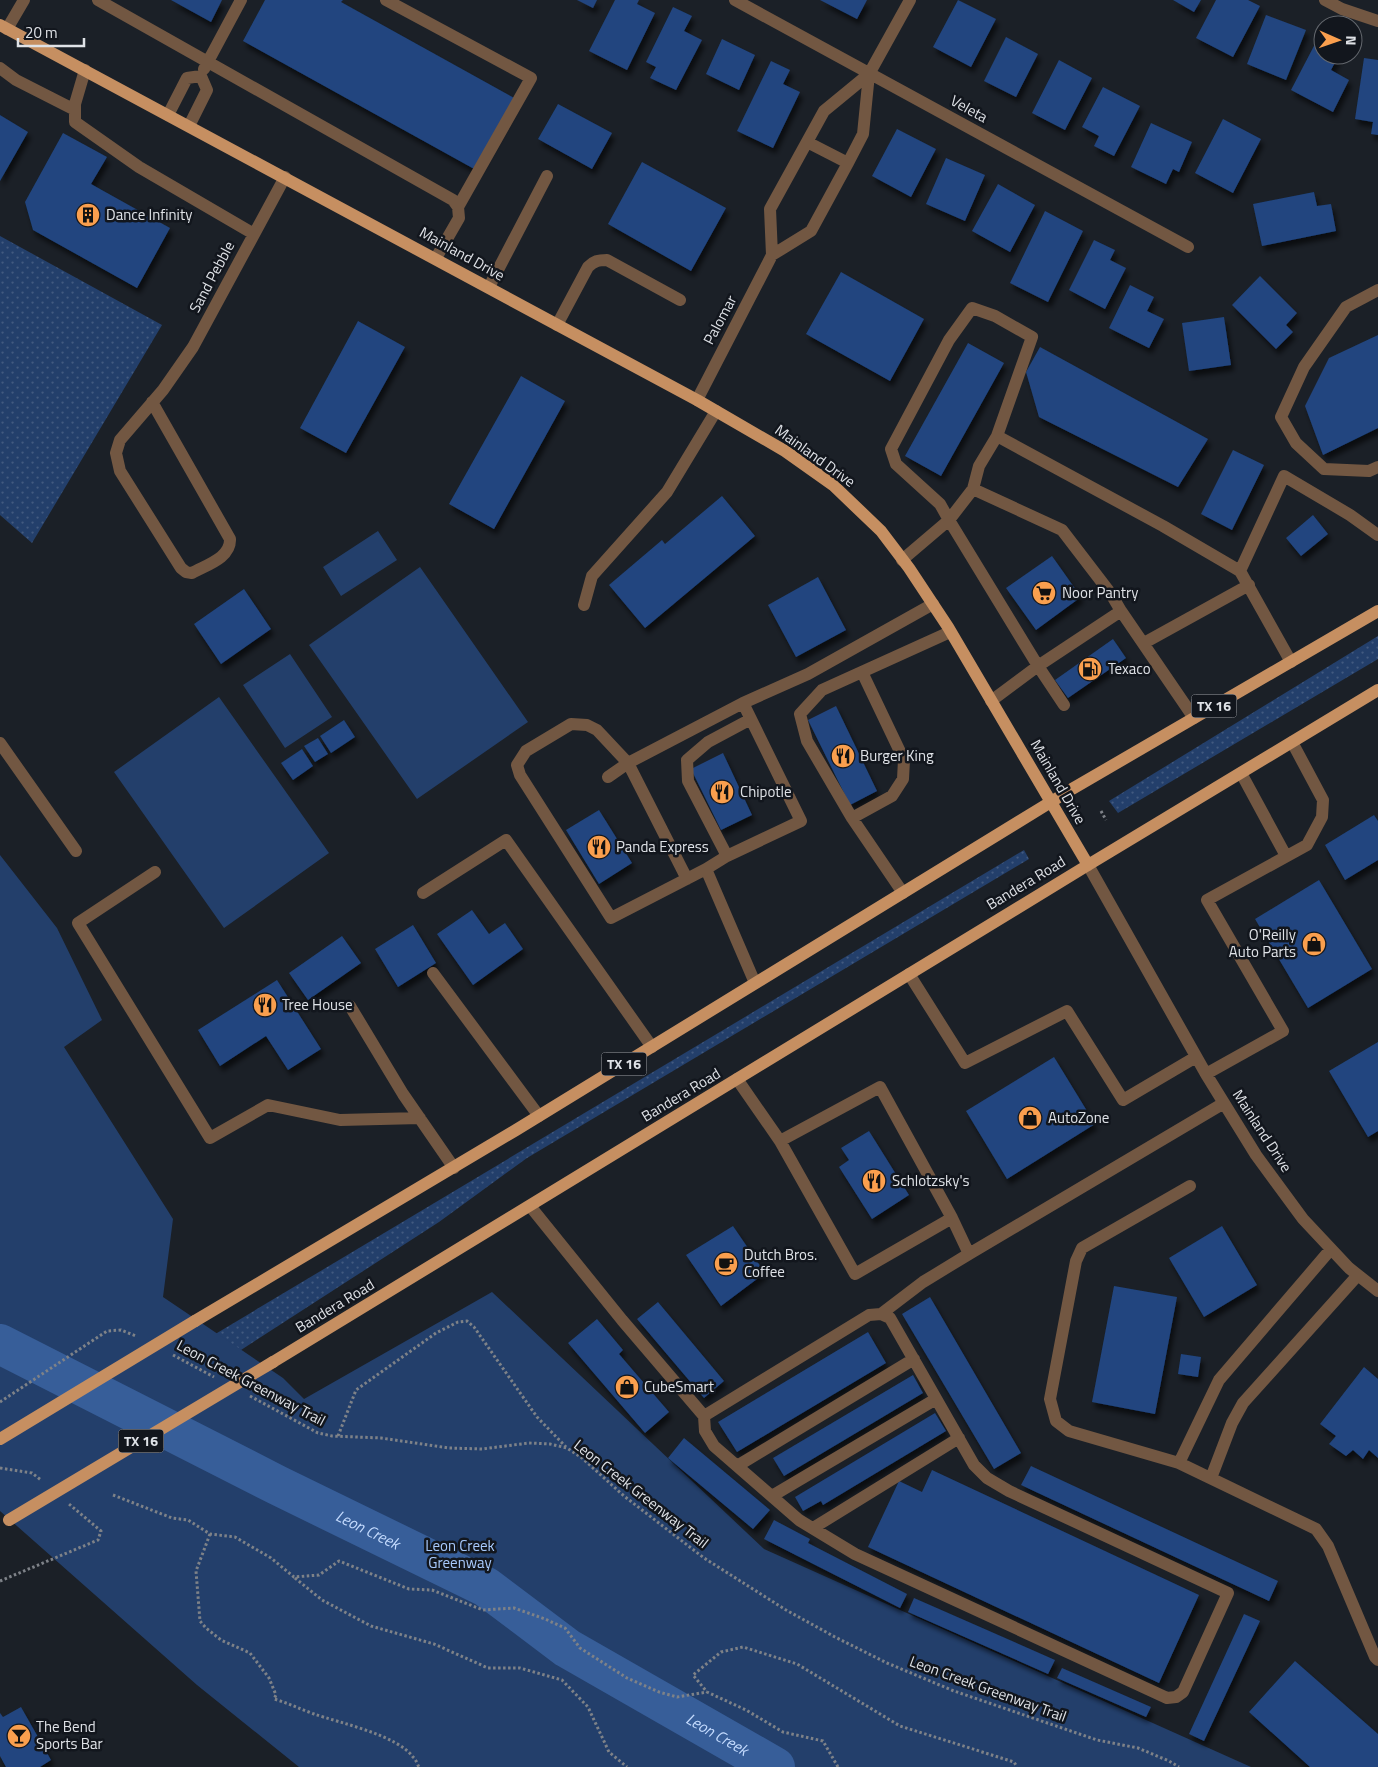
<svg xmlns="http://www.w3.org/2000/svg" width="1378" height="1767" font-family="'Titillium Web',sans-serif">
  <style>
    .grass { fill: url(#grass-dots) }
    .green { fill: #233f6b }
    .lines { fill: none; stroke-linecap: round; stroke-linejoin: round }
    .river { stroke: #375e99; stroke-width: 40 }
    .building { fill: #20457f; filter: url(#shadow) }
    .path { stroke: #7e8288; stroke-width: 3; stroke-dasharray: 2.5 2.5; stroke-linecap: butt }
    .minor { stroke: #725742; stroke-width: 12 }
    .major { stroke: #c68f61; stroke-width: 12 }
    .major-bridge { stroke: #c68f61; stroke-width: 12 }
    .labels { text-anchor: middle; stroke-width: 5; stroke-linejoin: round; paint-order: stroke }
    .shield { fill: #12161d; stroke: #a2a5aa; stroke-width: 1 }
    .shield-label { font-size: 14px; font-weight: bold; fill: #dfe2e7 }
    .street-label { font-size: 15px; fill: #dfe2e7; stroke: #12161d }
    .poi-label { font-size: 15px; fill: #dfe2e7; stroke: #12161d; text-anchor: start }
    .park-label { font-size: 15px; fill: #a8cafd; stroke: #12161d }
    .water-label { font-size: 16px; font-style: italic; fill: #c3dafd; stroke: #12161d }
  </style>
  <defs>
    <pattern id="grass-dots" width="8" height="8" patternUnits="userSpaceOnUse" patternTransform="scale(1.25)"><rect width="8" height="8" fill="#233f6b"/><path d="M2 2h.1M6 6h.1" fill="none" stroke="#425a80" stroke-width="1.8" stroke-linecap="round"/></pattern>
    <filter id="shadow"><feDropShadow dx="3" dy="5.5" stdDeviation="2.5" flood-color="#0009"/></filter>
  </defs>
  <rect width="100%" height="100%" fill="#1b2027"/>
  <path class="grass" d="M0,236l162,89 -130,218 -32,-28z
    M1378,636v23l-260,154 -9,-12z
    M1024,850l5,9 -502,299 -88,64 -198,128 -29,-14z"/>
  <path class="green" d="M378,531l19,29 -56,36 -18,-29z
    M420,567l108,155 -111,77 -108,-154z
    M290,654l42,63 -47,31 -42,-63z
    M219,697l110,156 -105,75 -110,-156z
    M0,855l57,73 45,92 -38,27 109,172 -10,78 120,81 21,21 188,-107 272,257 487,218h-952l-102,-82 -197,-174z"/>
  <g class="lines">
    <path class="river" id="s1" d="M0,1344l277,141 209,102 81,61 208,119"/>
  </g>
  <path class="building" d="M171,0h51l-11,22z
    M265,0h78l-2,2 175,97 -40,71 -233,-129z
    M577,0h20l-4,8z
    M615,0h24l-2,4 18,9 -28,57 -38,-19z
    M820,0h47l-10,19z
    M958,0l38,19 -25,48 -38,-20z
    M1173,0h28l-7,12z
    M1216,0h32l12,6 -27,51 -37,-19z
    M673,7l19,9 -8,15 18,9 -26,50 -26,-12 6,-11 -10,-5z
    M1266,15l40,15 -20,50 -39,-16z
    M1006,37l32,17 -22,43 -32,-16z
    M722,39l33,16 -16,35 -33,-16z
    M1316,42l7,3v10h16l-8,15 18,10 -16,32 -42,-22z
    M1364,58l14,2v75l-7,-1 2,-12 -18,-3z
    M1059,60l33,18 -27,52 -33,-17z
    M771,61l19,9 -7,14 17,8 -27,56 -36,-17z
    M1103,87l37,19 -26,50 -20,-10 5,-10 -17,-9z
    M558,104l54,29 -20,36 -54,-30z
    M0,115l28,17 -28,49z
    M1223,119l38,20 -28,54 -38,-20z
    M1151,123l41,19 -13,30 -6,-3 -7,15 -35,-17z
    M897,129l39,20 -25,48 -39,-21z
    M63,133l44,24 -16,27 79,44 -33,60 -104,-58 -8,-28z
    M946,158l39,17 -20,46 -39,-17z
    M642,162l84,46 -35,63 -83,-47z
    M998,184l37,21 -25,47 -38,-21z
    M1314,192l3,14 14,-2 5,27 -74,15 -9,-42z
    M1045,211l38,20 -35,71 -38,-19z
    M1094,240l21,10 -5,10 16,8 -21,41 -36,-19z
    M841,272l83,47 -34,62 -84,-47z
    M1260,276l37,37 -11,12 7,7 -17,17 -44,-44z
    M1130,285l24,12 -7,14 17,8 -15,29 -40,-20z
    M1224,317l7,48 -42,6 -7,-48z
    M358,321l47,26 -59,106 -46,-25z
    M1378,335v93l-55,27 -18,-49 24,-48z
    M968,343l36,20 -63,113 -36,-20z
    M1040,347l168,92 -30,48 -139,-70 -13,-45z
    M521,376l44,25 -71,128 -45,-25z
    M1233,450l31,15 -32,65 -31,-16z
    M722,496l33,40 -110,92 -36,-43 53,-45 3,4z
    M1313,515l15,19 -27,22 -15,-18z
    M1052,556l29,41 -45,33 -30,-42z
    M818,577l28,53 -50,27 -28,-52z
    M244,589l27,40 -50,35 -27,-40z
    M1113,639l13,19 -58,40 -13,-18z
    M836,706l41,85 -27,14 -42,-85z
    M344,720l11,17 -24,16 -11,-17z
    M318,738l10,16 -13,8 -11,-16z
    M302,749l11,17 -20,14 -12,-17z
    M723,753l29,62 -31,15 -30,-61z
    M599,810l33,53 -33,21 -33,-54z
    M1374,815l4,6v39l-33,20 -20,-35z
    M1319,880l53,89 -64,39 -53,-89z
    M472,910l17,24 16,-11 18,26 -50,36 -36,-51z
    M413,925l23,38 -38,24 -23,-38z
    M342,936l19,27 -53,37 -19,-27z
    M277,980l44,69 -33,21 -22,-34 -46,30 -22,-36z
    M1378,1042v89l-10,6 -39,-66z
    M1054,1057l41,67 -88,55 -41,-68z
    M869,1131l40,64 -37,24 -33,-52 10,-7 -8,-12z
    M733,1226l32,47 -44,33 -35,-51z
    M1222,1226l35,59 -53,32 -35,-59z
    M1114,1286l63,11 -22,117 -63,-12z
    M930,1297l91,156 -27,16 -92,-155z
    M658,1302l66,79 -20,17 -67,-79z
    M597,1319l26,31 -4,4 50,58 -24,21 -77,-90z
    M868,1332l18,31 -149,89 -19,-30z
    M1181,1354l20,3 -3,20 -20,-3z
    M1364,1367l14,12v79l-9,-8 -6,9 -10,-9 -7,6 -17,-12 7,-8 -16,-12z
    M913,1375l10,18 -139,83 -11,-18z
    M935,1413l11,18 -123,74 -2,-4 -18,10 -8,-14z
    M684,1438l86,72 -17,19 -85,-71z
    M1031,1466l247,115 -9,20 -248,-116z
    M932,1470l267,125 -40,88 -291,-136 31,-66 23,11z
    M774,1520l36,19 -2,4 99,51 -7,14 -136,-69z
    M914,1598l141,62 -7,14 -140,-62z
    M1244,1614l16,7 -56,120 -15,-7z
    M1295,1661l83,73v33h-68l-61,-55z
    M1062,1668l89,39 -5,10 -89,-39z
    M21,1707l30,53 -11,7h-34l-6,-11v-43l3,4z"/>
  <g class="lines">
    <path class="path" d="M1101,811l5,9
      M173,1355l41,22
      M250,1396l68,37 14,3 49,2 68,10 33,1 47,-6 21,1 17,4 15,10 42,38 80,62 82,52 49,27 52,26 67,28 143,49 41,8 31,13 10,6
      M0,1402l107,-71 14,-1 15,6
      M338,1436l18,-46 80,-57 22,-11 9,-1 7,6 63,90 29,30
      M0,1468l32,5 9,7
      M113,1495l59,23 16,2 22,14 25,3 36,21 23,19 25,-2 20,-14 70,28 23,1 51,20 31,-2 31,11 20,9 15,20 47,30 32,14 18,5 30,-5
      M210,1534l-14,37 4,50 6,7 15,12 29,13 19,25 7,17 -2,4c14,4 26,10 40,15 26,9 83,21 99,43 3,2 4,7 6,10
      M295,1578l27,22 49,26 63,18 54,24h32l42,12 26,27 21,45 18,15
      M0,1581l98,-41 3,-9 -32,-27
      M838,1767l-15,-26 -40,-9 -37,-22 -39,-18 -14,-17 28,-23 22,-5 54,17 103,62 114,36 3,5"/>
    <path class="minor" d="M98,0l355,200 5,7 1,11 -23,40
      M386,0l145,78 -73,129
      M735,0l453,247
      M1325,0l17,9 36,12
      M7,29l17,-29
      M0,68l16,12 59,30
      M204,69l37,-69
      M85,70l-10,34v18l64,45 115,67
      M168,115l19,-37 14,-2 6,14 -18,36
      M807,142l41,21
      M772,255l39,-24 37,-68 15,-29 6,-60
      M489,287l58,-111
      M1378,290l-32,17 -42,60 -23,50 15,26 28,26 45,2 9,-4
      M557,325l31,-58c6,-6 10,-7 19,-7l73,40
      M697,400l75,-145 -2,-46 54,-98 45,-37 41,-74
      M152,402l78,137c1,19 -24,26 -38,34l-6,-1 -5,-4 -61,-97 -4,-18 4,-13 43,-50 30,-43 92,-170
      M973,489l-24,31 -9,-16 -44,-40 -5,-15 58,-109 23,-32 23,8 37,21 -35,99
      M902,560l47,-40 89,146 26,39
      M1240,571l44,-95 66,39 28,20
      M584,605l8,-29 75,-84 49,-81
      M1121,611l-10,-17 -49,-64 -89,-41 6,-23 18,-30 166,90 77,45 51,91
      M1144,643l105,-58
      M991,701l47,-35 83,-55 73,107
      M743,703l65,-29 125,-70
      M0,743l76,108
      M1241,773l45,83
      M608,777l20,-14 -31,-33 -10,-5 -16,-1 -45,27 -9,14 3,10 91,143 95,-49 21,-13 74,-35 -58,-118 -115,60 59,116
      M852,818l40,-22 11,-17 1,-19 -42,-88
      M727,856l-39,-75 -1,-21 21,-18 43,-23
      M1088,865l118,209 50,81 47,64 46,49 29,23
      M706,869l49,114
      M155,872l-77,51 132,215 58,-33 72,15 80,-2
      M423,893l83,-53 146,207
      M903,893l-51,-75 -45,-77 -7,-27 22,-24 128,-58
      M433,973l106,143
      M909,974l56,89 102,-52 56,89 73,-43
      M350,1006l53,88 51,74
      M1206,1074l77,-43 -76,-131 100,-55 15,-28 1,-17 -31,-58
      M737,1079l43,62 100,-54 72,131 17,36 255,-151
      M780,1141l75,133 97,-56
      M1190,1186l-108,62 -6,13 -26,138 6,22 13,10 110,32 137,66 12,17 47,111 3,3
      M530,1206l92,114 82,96 1,15 9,15 85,74 56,34 312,144 9,-1 7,-5 45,-99 -219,-102 -22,-13 -13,-13 -84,-147 -9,-4 -12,1 -165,101
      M881,1314l42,-32 46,-28
      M1179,1463l40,-83 112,-131
      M737,1466l177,-107
      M1211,1478l21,-55 11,-20 115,-128
      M772,1496l164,-97
      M813,1528l146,-90"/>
    <path class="major" d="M0,25l697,375 88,51 48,34 48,46 28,37 39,59 140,238
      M195,1321l321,-191 556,-341 306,-178
      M273,1362l815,-497 290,-175"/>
    <path class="major-bridge" d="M0,1439l195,-118
      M9,1520l264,-158"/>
  </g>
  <defs>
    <g id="building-disc" transform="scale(1.25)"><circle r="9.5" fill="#fa9f4e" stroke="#12161d"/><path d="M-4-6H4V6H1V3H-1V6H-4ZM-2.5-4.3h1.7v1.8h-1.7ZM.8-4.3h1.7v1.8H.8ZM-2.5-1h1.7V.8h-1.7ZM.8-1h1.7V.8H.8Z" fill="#111"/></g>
    <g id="supermarket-disc" transform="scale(1.25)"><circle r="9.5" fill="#fa9f4e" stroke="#12161d"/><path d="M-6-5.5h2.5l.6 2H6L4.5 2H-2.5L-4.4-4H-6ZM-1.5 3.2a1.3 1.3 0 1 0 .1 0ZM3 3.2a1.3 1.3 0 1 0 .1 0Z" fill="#111"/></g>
    <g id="fuel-disc" transform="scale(1.25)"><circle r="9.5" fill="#fa9f4e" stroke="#12161d"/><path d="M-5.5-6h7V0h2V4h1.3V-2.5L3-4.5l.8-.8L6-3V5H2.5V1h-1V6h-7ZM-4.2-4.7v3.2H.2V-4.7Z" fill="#111"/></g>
    <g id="restaurant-disc" transform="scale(1.25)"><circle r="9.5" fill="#fa9f4e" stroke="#12161d"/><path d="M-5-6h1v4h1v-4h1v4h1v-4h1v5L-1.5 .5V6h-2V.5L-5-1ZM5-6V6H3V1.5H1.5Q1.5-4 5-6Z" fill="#111"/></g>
    <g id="shop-disc" transform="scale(1.25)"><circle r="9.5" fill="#fa9f4e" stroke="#12161d"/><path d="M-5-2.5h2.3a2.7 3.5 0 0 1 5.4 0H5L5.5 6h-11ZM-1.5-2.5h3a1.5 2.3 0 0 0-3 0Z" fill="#111"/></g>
    <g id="cafe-disc" transform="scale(1.25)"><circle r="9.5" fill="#fa9f4e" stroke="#12161d"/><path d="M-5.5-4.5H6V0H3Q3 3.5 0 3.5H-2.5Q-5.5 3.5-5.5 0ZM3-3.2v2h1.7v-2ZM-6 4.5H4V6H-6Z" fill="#111"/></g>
    <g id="bar-disc" transform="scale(1.25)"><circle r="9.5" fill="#fa9f4e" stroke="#12161d"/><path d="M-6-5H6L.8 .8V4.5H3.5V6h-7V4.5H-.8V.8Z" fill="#111"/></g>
  </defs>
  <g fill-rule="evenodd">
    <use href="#building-disc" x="88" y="215"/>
    <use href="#supermarket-disc" x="1044" y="593"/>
    <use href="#fuel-disc" x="1090" y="669"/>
    <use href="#restaurant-disc" x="843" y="756"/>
    <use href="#restaurant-disc" x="722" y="792"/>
    <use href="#restaurant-disc" x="599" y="847"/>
    <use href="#shop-disc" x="1314" y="944"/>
    <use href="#restaurant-disc" x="265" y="1005"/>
    <use href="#shop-disc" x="1030" y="1118"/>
    <use href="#restaurant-disc" x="874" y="1181"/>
    <use href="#cafe-disc" x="726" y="1264"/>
    <use href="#shop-disc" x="627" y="1387"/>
    <use href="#bar-disc" x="19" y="1736"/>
  </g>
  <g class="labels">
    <g class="shield">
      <rect x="1191.5" y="694.5" width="45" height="23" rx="4"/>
      <rect x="601.5" y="1052.5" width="45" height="23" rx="4"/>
      <rect x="118.5" y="1429.5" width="45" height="23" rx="4"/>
    </g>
    <g class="shield-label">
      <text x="1214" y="711">TX 16</text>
      <text x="624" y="1069">TX 16</text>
      <text x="141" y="1446">TX 16</text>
    </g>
    <g class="street-label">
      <text transform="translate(969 109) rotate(29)" y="5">Veleta</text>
      <text transform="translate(462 254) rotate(29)" y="5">Mainland Drive</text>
      <text transform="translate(212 277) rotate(-62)" y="5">Sand Pebble</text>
      <text transform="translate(720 320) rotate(-62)" y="5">Palomar</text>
      <text transform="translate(815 456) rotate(36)" y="5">Mainland Drive</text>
      <text transform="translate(1058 782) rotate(60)" y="5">Mainland Drive</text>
      <text transform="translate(1026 883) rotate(-31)" y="5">Bandera Road</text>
      <text transform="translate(681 1095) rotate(-31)" y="5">Bandera Road</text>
      <text transform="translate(1262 1131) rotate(57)" y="5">Mainland Drive</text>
      <text transform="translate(335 1306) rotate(-31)" y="5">Bandera Road</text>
      <text transform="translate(251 1383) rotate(28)" y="5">Leon Creek Greenway Trail</text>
      <text transform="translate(641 1494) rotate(38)" y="5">Leon Creek Greenway Trail</text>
      <text transform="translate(988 1689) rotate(20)" y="5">Leon Creek Greenway Trail</text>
    </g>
    <g class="poi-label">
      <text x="106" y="220">Dance Infinity</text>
      <text x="1062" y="598">Noor Pantry</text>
      <text x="1108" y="674">Texaco</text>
      <text x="860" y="761">Burger King</text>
      <text x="740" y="797">Chipotle</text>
      <text x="616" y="852">Panda Express</text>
      <text x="1296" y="940" text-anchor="end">O'Reilly<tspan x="1296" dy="17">Auto Parts</tspan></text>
      <text x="282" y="1010">Tree House</text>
      <text x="1048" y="1123">AutoZone</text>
      <text x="892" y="1186">Schlotzsky's</text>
      <text x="744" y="1260">Dutch Bros.<tspan x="744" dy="17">Coffee</tspan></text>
      <text x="644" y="1392">CubeSmart</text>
      <text x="36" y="1732">The Bend<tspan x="36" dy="17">Sports Bar</tspan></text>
    </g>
    <g class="park-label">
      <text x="460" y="1551">Leon Creek<tspan x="460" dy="17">Greenway</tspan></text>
    </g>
    <g class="water-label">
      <text dy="6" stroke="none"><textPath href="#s1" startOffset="412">Leon Creek</textPath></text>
      <text dy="6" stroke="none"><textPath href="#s1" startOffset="818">Leon Creek</textPath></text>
    </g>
  </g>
  <g transform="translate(1338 40) rotate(92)"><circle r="24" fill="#12161d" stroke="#64686e"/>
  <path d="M0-4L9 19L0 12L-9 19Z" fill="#fa9f4e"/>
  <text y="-8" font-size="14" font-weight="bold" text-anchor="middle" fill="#dfe2e7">N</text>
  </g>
  <path d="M18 38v8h66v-8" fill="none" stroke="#dfe2e7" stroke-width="2.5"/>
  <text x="25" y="38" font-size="15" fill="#dfe2e7" stroke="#12161d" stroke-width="4" paint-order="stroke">20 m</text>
</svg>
